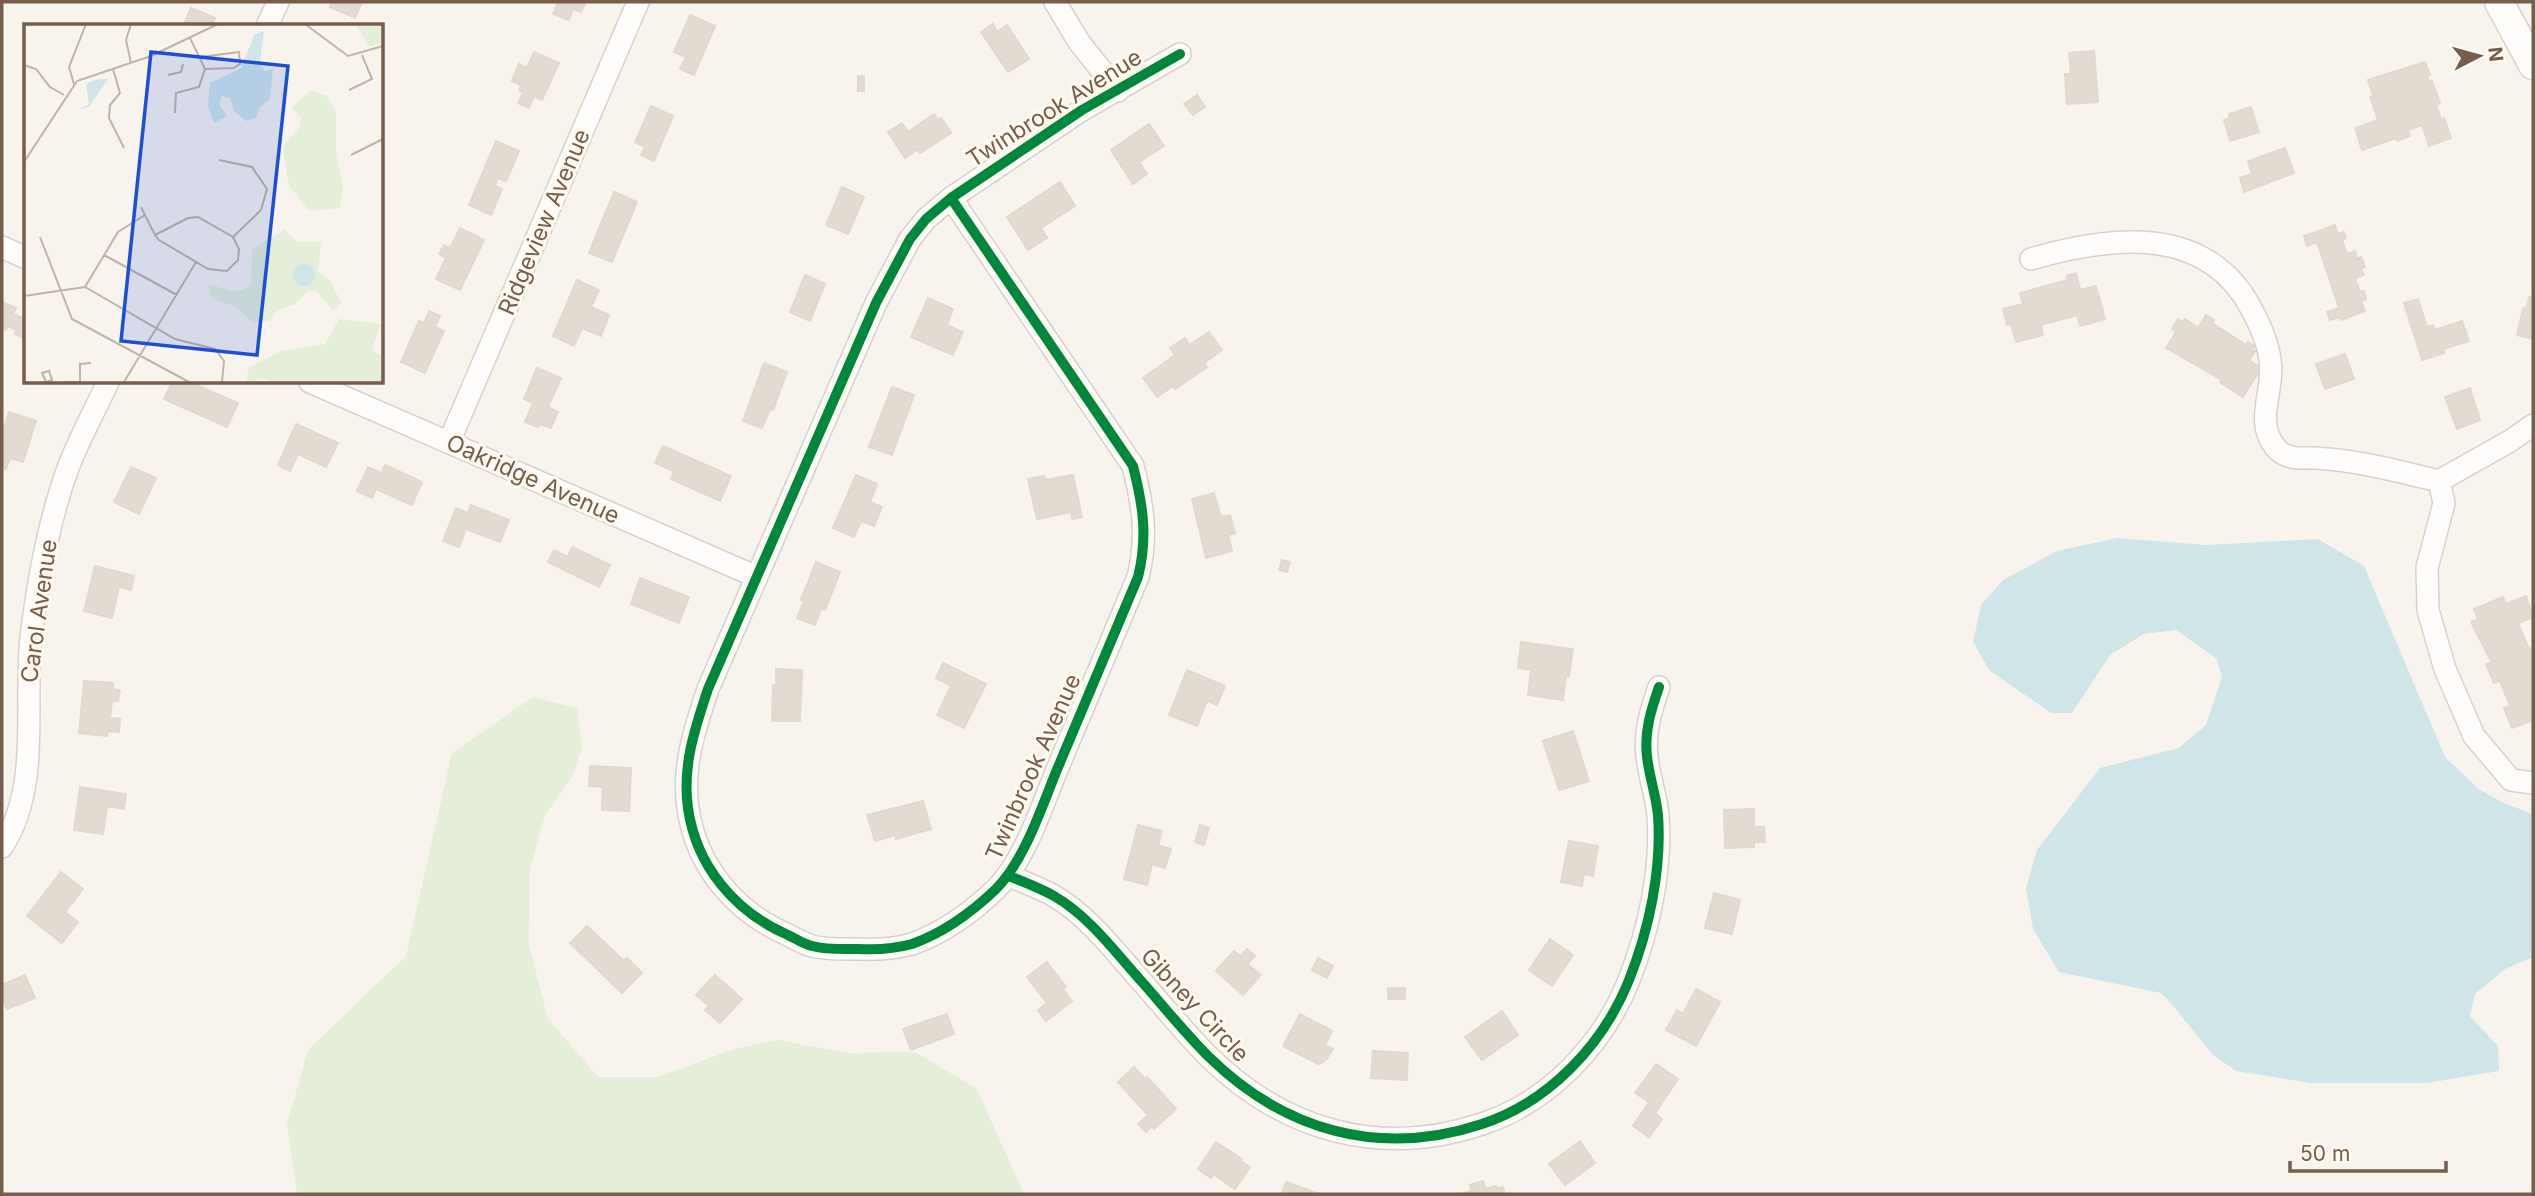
<svg xmlns="http://www.w3.org/2000/svg" width="2535" height="1196" font-family="Inter,sans-serif">
  <style>
    .green { fill: #e4eed8 }
    .water { fill: #cfe5e8 }
    .building { fill: #e3dad2; stroke: #e1d8cf; stroke-width: 2 }
    .lines { fill: none; stroke-linecap: round; stroke-linejoin: round }
    .street-casing { stroke: #d7d1cb; stroke-width: 24 }
    .secondary-casing { stroke: #d7d1ca; stroke-width: 31 }
    .street { stroke: #fefdfc; stroke-width: 21 }
    .secondary { stroke: #fefdfc; stroke-width: 28 }
    .cycleway-casing { stroke: #fff9f0; stroke-width: 15 }
    .cycleway { stroke: #00873e; stroke-width: 10 }
    .labels { text-anchor: middle; stroke-width: 6; stroke-linejoin: round; paint-order: stroke }
    .street-label { font-size: 23px; fill: #765d4d; stroke: #fff9f0 }
    .inset-road { fill: none; stroke: #c0b3a8; stroke-width: 2 }
    .view { fill: #1d4ed8; fill-opacity: 0.15; stroke: #1d4ed8; stroke-width: 3.5 }
    .inset-edge { fill: none; stroke: #765d4d; stroke-width: 3.5 }
  </style>
  <rect width="100%" height="100%" fill="#f8f4ed"/>
  <path class="green" d="M533,697l44,11 5,39 -9,29 -28,39 -15,54 -1,76 19,74 50,58h60l76,-28 44,-9 70,13 67,-1 62,37 47,105h-727l-10,-70 21,-74 98,-94 46,-203z"/>
  <path class="water" d="M2117,538l89,7 112,-6 46,27 81,191 35,33 24,13 29,11v143l-28,12 -30,25 -5,22 28,30 1,25 -72,12h-117l-74,-12 -24,-17 -37,-46 -14,-15 -102,-21 -26,-43 -7,-41 11,-38 63,-82 79,-20 27,-23 16,-48 -6,-19 -40,-28 -32,4 -34,21 -38,58h-21l-62,-43 -16,-28 8,-37 22,-25 54,-29z"/>
  <path class="building" d="M333,2h29l-7,16 -25,-11z
    M558,2h28l-5,10 -8,-3 -4,11 -16,-6z
    M191,8l24,10 -3,8h-29z
    M690,15l25,11 -21,49 -14,-6 6,-12 -12,-5z
    M993,24l4,8 10,-7 22,34 -21,13 -27,-40z
    M2094,51l4,51 -31,2 -2,-30h6l-2,-21z
    M534,52l25,11 -17,37 -8,-4 -5,12 -11,-5 5,-11 -4,-2 2,-5 -9,-4 7,-17 8,4z
    M2425,62l5,13 -3,1 2,6 3,-1 8,22 -4,2 5,14 3,-1 7,20 -22,8 -7,-21 -14,5 2,6 -13,5 -1,-3 -34,12 -7,-22 23,-8 -8,-23 3,-1 -5,-16z
    M858,76h6v15h-6z
    M1197,95l8,12 -12,8 -9,-11z
    M651,106l22,10 -19,45 -13,-6 4,-8 -10,-5z
    M2251,107l8,25 -29,9 -6,-21 6,-2 -1,-4z
    M934,114l4,6 3,-2 10,15 -31,20 -2,-4 -13,9 -17,-26 14,-9 6,9z
    M1149,124l15,22 -25,16 8,12 -14,10 -22,-34z
    M496,141l23,10 -13,30 -8,-3 -3,8 7,3 -11,26 -22,-10z
    M2285,148l9,25 -50,19 -4,-14 12,-4 -4,-13z
    M1060,182l15,24 -34,22 6,10 -19,12 -21,-33z
    M842,187l22,10 -16,37 -22,-9z
    M614,192l23,10 -25,60 -23,-9z
    M2335,225l3,9 6,-2 2,6 -4,2 5,14 8,-3 2,8 4,-2 4,10 -4,2 3,6 -9,3 5,14 4,-1 2,8 -5,2 4,10 -24,9 -1,-3 -10,3 -3,-8 12,-4 -22,-66 -10,4 -3,-10z
    M460,228l24,12 -24,50 -24,-11 10,-21 -7,-4 5,-9 6,3z
    M2076,273l4,17 16,-4 9,33 -25,7 -3,-11 -36,10 2,10 -27,7 -5,-18 -4,1 -4,-16 20,-5 -3,-11 48,-13 -1,-4z
    M805,275l20,9 -15,37 -20,-9z
    M577,280l22,10 -8,17 18,8 -8,21 -19,-8 -8,18 -21,-10z
    M2529,297l4,1v41l-16,-4 6,-27 3,1z
    M928,298l25,11 -6,16 16,7 -10,23 -42,-18z
    M2418,299l9,28 6,-2 2,5 27,-9 7,20 -26,8 1,4 -22,7 -18,-57z
    M2,302l14,6 -3,6 9,4 4,-6v27l-11,-5 1,-4 -8,-4 -2,4 -4,-2z
    M429,311l11,5 -5,11 9,4 -19,42 -24,-11 18,-41 5,2z
    M2206,315l8,5 -2,3 34,22 2,-3 6,4 -2,3 3,2 -5,8h-3l14,9 -18,29 -23,-15 2,-2 -56,-32 10,-16 -4,-3 6,-10 5,3 2,-3 13,9z
    M1209,332l13,18 -18,13 3,4 -32,22 -2,-3 -16,11 -14,-19 32,-23 -5,-7 15,-10 4,7z
    M2345,354l9,25 -29,10 -9,-25z
    M764,363l23,9 -14,38 -3,-1 -8,19 -19,-7z
    M537,368l24,10 -13,29 10,5 -7,16 -12,-4 -1,3 -13,-5 8,-19 -9,-4z
    M172,382h17l49,21 -11,24 -63,-28z
    M892,387l22,8 -22,60 -23,-8z
    M2470,388l10,32 -23,9 -12,-32z
    M9,412l27,9 -13,41 -13,-4 -4,11 -4,-2v-32z
    M296,424l42,19 -12,24 -28,-13 -8,17 -12,-6z
    M663,446l68,30 -11,25 -49,-22 3,-8 -19,-8z
    M385,465l37,17 -10,23 -36,-16 -4,9 -15,-7 11,-24 13,6z
    M131,467l25,11 -17,36 -25,-12z
    M856,475l21,9 -7,18 12,5 -8,19 -13,-5 -7,16 -21,-9z
    M1073,475l9,42 -10,2 -1,-7 -34,7 -9,-40 16,-3 1,4z
    M1214,493l7,24 9,-2 5,18 -7,2 4,16 -26,7 -14,-59z
    M471,505l38,15 -9,22 -34,-13 -7,18 -16,-6 13,-33 12,5z
    M572,547l38,18 -11,22 -51,-25 6,-12 14,7z
    M1282,560l8,2 -3,10 -8,-2z
    M816,562l24,10 -15,38 -4,-2 -6,17 -18,-7 7,-17 -3,-1z
    M95,566l39,10 -3,14 -12,-3 -7,31 -28,-7z
    M640,578l49,19 -10,26 -48,-19z
    M2526,596l7,21 -15,6 11,26 -37,14 -21,-41 7,-3 -4,-10 29,-12 3,7z
    M1521,642l52,7 -4,27h-3l-3,24 -35,-5 3,-25 -13,-2z
    M2532,648l1,20 -39,15 -8,-19z
    M943,663l43,21 -22,44 -27,-13 14,-29 -15,-8z
    M2533,668v52l-21,8 -8,-20 6,-2 -10,-25z
    M776,669l26,1 -2,51h-28l1,-36h3z
    M1187,670l38,16 -8,19 -10,-4 -10,25 -28,-11z
    M84,681l29,2v6l7,1 -2,11h-6l-2,17 10,1 -1,13 -11,-1 -1,5 -28,-3z
    M1573,731l16,50 -30,9 -16,-49z
    M590,766l41,2 -2,43 -27,-1 1,-23 -14,-1z
    M80,787l46,7 -2,15 -17,-3 -4,28 -29,-4z
    M923,801l8,28 -35,10 -1,-4 -20,6 -8,-26z
    M1754,809v18h10l1,15h-11v5l-29,1 -1,-38z
    M1138,825l24,6 -4,14 13,4 -6,19 -13,-4 -5,21 -23,-6z
    M1200,825l9,3 -5,17 -9,-3z
    M1569,841l29,5 -5,30 -9,-2 -2,12 -21,-4z
    M61,872l22,17 -18,23 13,10 -16,21 -35,-27z
    M1714,893l26,7 -8,34 -27,-6z
    M587,926l37,35 3,-3 15,15 -20,20 -52,-50z
    M1550,939l23,16 -21,31 -23,-16z
    M1247,949l8,7 -8,8 14,11 -18,20 -27,-24 18,-20 7,5z
    M1318,958l15,8 -6,12 -15,-8z
    M1047,962l19,25 -3,2 9,12 -26,20 -8,-11 9,-7 -20,-26z
    M25,975l10,23 -28,11 -5,-13v-11z
    M715,975l27,24 -22,24 -15,-13 4,-4 -13,-11z
    M1388,988h17v11h-17z
    M1696,989l24,13 -24,44 -30,-16 11,-20 6,4z
    M1502,1011l16,24 -36,25 -17,-23z
    M947,1014l7,20 -43,16 -8,-21z
    M1300,1014l32,17 -7,14 8,4 -7,11 -7,4 -36,-18z
    M1373,1051l35,2 -1,27 -36,-2z
    M1656,1064l22,15 -23,34 7,6 -13,18 -16,-11 16,-24 -14,-9z
    M1134,1067l11,12 2,-2 29,32 -22,20 -2,-3 -6,6 -8,-8 10,-9 -30,-33z
    M1580,1141l15,22 -30,22 -16,-21z
    M1216,1142l26,17 -1,2 9,6 -15,22 -22,-15 -2,4 -13,-9z
    M1483,1181l2,8 11,-3 1,3 6,-2 2,7h-45l12,-3 -2,-6z
    M1286,1182l33,12h-37z"/>
  <g class="lines">
    <g class="street-casing">
      <path id="street" d="M1055,2l24,40 39,49
        M267,26l11,-24
        M951,198l182,268c10,39 15,71 5,111 -27,65 -55,130 -82,195 -15,37 -32,89 -60,117 -24,23 -53,44 -84,55 -18,5 -34,6 -53,5 -15,0 -32,1 -47,-3 -8,-2 -16,-7 -24,-11 -53,-23 -92,-69 -100,-127 -6,-42 7,-80 20,-119l168,-386 34,-64 16,-20 25,-21 131,-88 98,-56
        M2,247l24,11
        M2031,259c79,-23 176,-36 221,51 8,15 16,33 18,50 5,30 -16,60 5,87 11,13 24,11 39,11 43,2 83,13 125,23l71,-40 23,-16
        M310,382l447,195
        M449,442l189,-440
        M2439,481l5,22 -17,65 1,42 17,59 29,67 37,44 22,3
        M2,847c41,-63 20,-147 30,-218 7,-54 17,-109 36,-161 11,-29 27,-58 40,-86
        M1009,876c15,6 31,12 45,20 35,20 62,57 89,87 21,24 42,50 65,73 76,75 172,102 274,68 67,-22 121,-79 147,-144 20,-50 33,-111 29,-165 -2,-20 -9,-39 -11,-59 -3,-24 4,-46 12,-69"/>
    </g>
    <g class="secondary-casing">
      <path id="secondary" d="M2499,2l34,63"/>
    </g>
    <use href="#street" class="street"/>
    <use href="#secondary" class="secondary"/>
    <g class="cycleway-casing">
      <path id="cycleway" d="M951,198l182,268c10,39 15,71 5,111 -27,65 -55,130 -82,195 -15,37 -32,89 -60,117 -24,23 -53,44 -84,55 -18,5 -34,6 -53,5 -15,0 -32,1 -47,-3 -8,-2 -16,-7 -24,-11 -53,-23 -92,-69 -100,-127 -6,-42 7,-80 20,-119l168,-386 34,-64 16,-20 25,-21 131,-88 98,-56
        M1009,876c15,6 31,12 45,20 35,20 62,57 89,87 21,24 42,50 65,73 76,75 172,102 274,68 67,-22 121,-79 147,-144 20,-50 33,-111 29,-165 -2,-20 -9,-39 -11,-59 -3,-24 4,-46 12,-69"/>
    </g>
    <use href="#cycleway" class="cycleway"/>
  </g>
  <g class="labels">
    <g class="street-label">
      <text transform="translate(1054 108) rotate(-32)" y="8">Twinbrook Avenue</text>
      <text transform="translate(544 222) rotate(-67)" y="8">Ridgeview Avenue</text>
      <text transform="translate(533 479) rotate(24)" y="8">Oakridge Avenue</text>
      <text transform="translate(39 611) rotate(-82)" y="8">Carol Avenue</text>
      <text transform="translate(1033 767) rotate(-66)" y="8">Twinbrook Avenue</text>
      <text transform="translate(1195 1005) rotate(47)" y="8">Gibney Circle</text>
    </g>
  </g>
  <g transform="translate(24 24)">
    <rect width="359" height="359" fill="#f8f4ed"/>
    <path d="M331,0h28v18l-13,5zM286,67l16,4 10,17v42l7,32 -3,22 -30,3 -21,-25 -7,-39 17,-18 2,-12 -10,-9zM260,206l14,12h23l-3,30 12,9 11,21 -8,9 -16,-20h-9l-13,13 -17,6 -9,11 -17,1 -17,-16 -23,-7 -4,-15 27,8 16,-6 1,-37zM315,295l42,5 -9,26 11,7v25h-113l-7,-4 -17,4 3,-15 32,-16 44,-7z" fill="#e4eed8"/>
    <path d="M240,7l-4,31 4,9 9,-2 -3,30 -10,8 -4,11 -10,3 -12,-10 -4,-13 -8,-2 -3,8 8,12 -13,7 -6,-17 2,-23 31,-15 13,-33zM73,55h11l-19,28 -11,3 11,-6 -3,-20zM269 251a11 11 0 1 1 22 0a11 11 0 1 1-22 0Z" fill="#cfe5e8"/>
    <path class="inset-road" d="M281,0l43,32 35,-10M176,33l39,-5 1,12 -6,4 -29,1M107,39l-5,-23 5,-16M0,41l12,4 14,18 14,8M89,45l7,24 -10,12 -1,13 15,30M144,51l13,-3 2,-8M50,60l-5,-17 17,-43M325,66l23,-11 -10,-24M151,89l1,-20 23,-6 6,-18 -15,-31M327,131l32,-16M195,136l33,7 15,22 -6,21 -28,27M0,138l53,-81 74,-25 67,-32M117,183l14,28 4,5 49,29 19,2 11,-11 1,-11 -6,-12 -35,-20 -10,1 -33,17M16,213l32,82 117,63M80,231l73,40M61,263l33,-55 27,-17M0,272l61,-9 90,52 40,10 9,12 -2,21M25,347l3,9 -6,2 -4,-9zM41,358h15v-18l11,-1M100,358l72,-120"/>
    <path class="view" d="M127,28l137,14 -31,289 -136,-14z"/>
    <rect width="359" height="359" class="inset-edge"/>
  </g>
  <rect width="2535" height="1196" fill="none" stroke="#765d4d" stroke-width="7"/>
  <g transform="translate(2479 56) rotate(84)" stroke="#fff9f0" stroke-width="5" paint-order="stroke">
  <path d="M0-5L12 26L0 18L-12 26Z" fill="#765d4d"/>
  <text y="-10" font-size="19" font-weight="bold" text-anchor="middle" fill="#765d4d">N</text>
  </g>
  <path d="M2290 1161v10h156v-10" fill="none" stroke="#765d4d" stroke-width="3.5"/>
  <text x="2300" y="1161" font-size="21" fill="#765d4d" stroke="#fff9f0" stroke-width="5" paint-order="stroke">50 m</text>
</svg>
